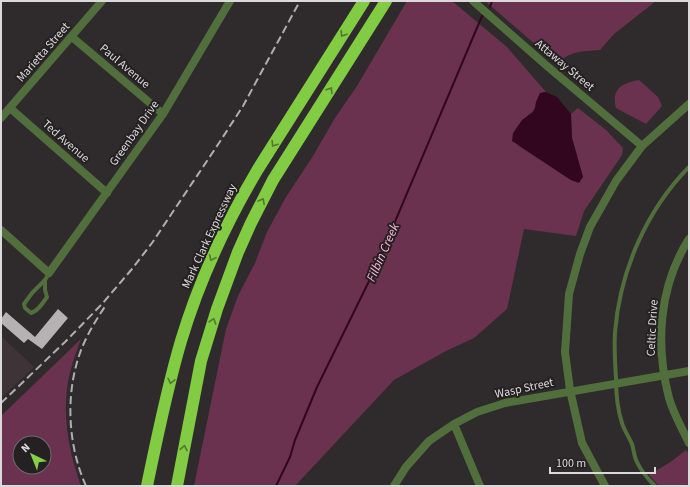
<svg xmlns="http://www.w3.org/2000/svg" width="690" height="487" font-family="'Source Sans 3',sans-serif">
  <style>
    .built { fill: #3e3438 }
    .green { fill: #6a324e; fill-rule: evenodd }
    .water { fill: #32061e }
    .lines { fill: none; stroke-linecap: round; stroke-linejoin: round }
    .stream { stroke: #32061e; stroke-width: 2 }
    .building { fill: #b6b1b3 }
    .service { stroke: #516f3d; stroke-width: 4 }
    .minor { stroke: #516f3d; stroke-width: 8 }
    .motorway { stroke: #81cc42; stroke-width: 12 }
    .rail { stroke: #b1aeaf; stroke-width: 2; stroke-dasharray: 8 4; stroke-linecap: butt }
    .oneway { stroke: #537632 }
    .labels { text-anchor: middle; stroke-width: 4; stroke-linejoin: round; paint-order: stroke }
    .street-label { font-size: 12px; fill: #dcd9da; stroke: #252123 }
    .water-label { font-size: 13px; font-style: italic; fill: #feb5d6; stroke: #252123 }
  </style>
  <rect width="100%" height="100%" fill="#2f2b2c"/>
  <path class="built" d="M1,336l33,31 -33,31z"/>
  <path class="green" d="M407,1h45l55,46 39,45 -6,1c-4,8 -3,18 -12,22l-9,31 52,34 12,-3 -11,-39 -1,-24 7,-6 28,22 17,18 -1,7 -38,56 -8,25 -52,-7 -17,80 -33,29 -28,13 -52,29 -99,106h-101l32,-157 12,-33 17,-33 12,-31 19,-35 27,-41 22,-38 22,-32z
    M485,1h171l-42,33 -14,16c-20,2 -27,0 -43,13z
    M639,80l19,17 4,9 -16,18 -30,-16c-5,-19 6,-25 23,-28z
    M81,339c-6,16 -12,33 -14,50 -4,34 3,66 14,97h-80v-70zM20,443h24v24h-24z
    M686,450l3,4v29l-3,3h-27l-10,-11 23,-14z"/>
  <path class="water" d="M546,92l11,5 14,17 1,24 11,39 -4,6 -8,-3 -59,-39 1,-8 9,-13 11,-8 2,-4 1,-6 4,-9z"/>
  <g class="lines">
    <path class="stream" d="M490,7l2,-6
      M276,486l14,-29 5,-17 22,-53 58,-118 107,-253"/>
  </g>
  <path class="building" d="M58,309l10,9 -26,31 -14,-10 -4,4 -23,-20v-4l5,-7 29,25z"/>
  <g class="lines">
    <path class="service" d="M45,280v10l2,7c-4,6 -9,14 -16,16l-6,-5 -1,-4 8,-11 13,-13 4,-7
      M655,486c-7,-7 -14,-15 -18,-24 -3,-5 -3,-12 -5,-18 -3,-7 -8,-14 -10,-21 -5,-15 -6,-30 -6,-45 -1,-15 -2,-30 -1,-46 5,-61 31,-121 74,-165"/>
    <path class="minor" d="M473,1l74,65 95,80
      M72,37l91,77
      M10,108l97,85
      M1,118l101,-117
      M1,230l48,43 114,-159 67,-113
      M689,239c-30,47 -34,105 -20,159 4,15 13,30 20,45
      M454,424l26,62
      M394,486l12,-19 23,-26 25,-17 23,-12 28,-9 184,-32
      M605,486l-23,-43 -12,-53 -5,-38 4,-58 11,-40 10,-27 26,-46 26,-35 47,-42"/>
    <path class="motorway" d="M147,486c10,-48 20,-98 34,-145 18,-60 45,-118 77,-172l106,-168
      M177,486l24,-125 16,-52 21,-57 13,-29 22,-43 113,-179"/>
    <path class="rail" d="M1,403l64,-61 37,-38 30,-35 20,-26 67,-100 24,-37 57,-105
      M86,486c-18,-40 -21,-91 -6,-133 6,-17 16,-33 26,-48"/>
  </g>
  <defs><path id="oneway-chevron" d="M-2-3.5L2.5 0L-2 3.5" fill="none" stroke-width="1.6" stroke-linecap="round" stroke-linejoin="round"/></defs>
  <g class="oneway">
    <use href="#oneway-chevron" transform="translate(343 34) rotate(122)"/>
    <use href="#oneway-chevron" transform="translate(330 90) rotate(-58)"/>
    <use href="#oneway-chevron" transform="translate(274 144) rotate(122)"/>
    <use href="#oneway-chevron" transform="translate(262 201) rotate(-62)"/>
    <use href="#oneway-chevron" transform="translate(212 258) rotate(114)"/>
    <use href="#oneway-chevron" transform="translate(213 321) rotate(-72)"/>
    <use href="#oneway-chevron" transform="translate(171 381) rotate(103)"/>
    <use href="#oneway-chevron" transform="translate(184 448) rotate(-79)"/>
  </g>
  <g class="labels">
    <g class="street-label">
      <text transform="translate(43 52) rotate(-49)" y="4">Marietta Street</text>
      <text transform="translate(565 65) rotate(40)" y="4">Attaway Street</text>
      <text transform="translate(125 66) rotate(40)" y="4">Paul Avenue</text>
      <text transform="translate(134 133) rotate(-55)" y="4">Greenbay Drive</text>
      <text transform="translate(66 141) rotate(41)" y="4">Ted Avenue</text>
      <text transform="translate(209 236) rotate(-65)" y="4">Mark Clark Expressway</text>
      <text transform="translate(652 328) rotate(-87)" y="4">Celtic Drive</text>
      <text transform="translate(524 388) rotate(-12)" y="4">Wasp Street</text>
    </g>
    <g class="water-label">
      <text transform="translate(382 252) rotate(-66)" y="5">Filbin Creek</text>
    </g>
  </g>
  <rect width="690" height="487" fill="none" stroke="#dcd9da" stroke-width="4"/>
  <g transform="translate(32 455) rotate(317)"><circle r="19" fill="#252123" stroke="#6e6b6c"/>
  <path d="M0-3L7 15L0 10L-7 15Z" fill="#86cf4b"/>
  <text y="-6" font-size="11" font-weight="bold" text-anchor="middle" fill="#dcd9da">N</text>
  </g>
  <path d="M550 467v6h105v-6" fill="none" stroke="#dcd9da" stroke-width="2"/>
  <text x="556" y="467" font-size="12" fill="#dcd9da" stroke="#252123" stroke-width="3" paint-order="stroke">100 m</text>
</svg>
